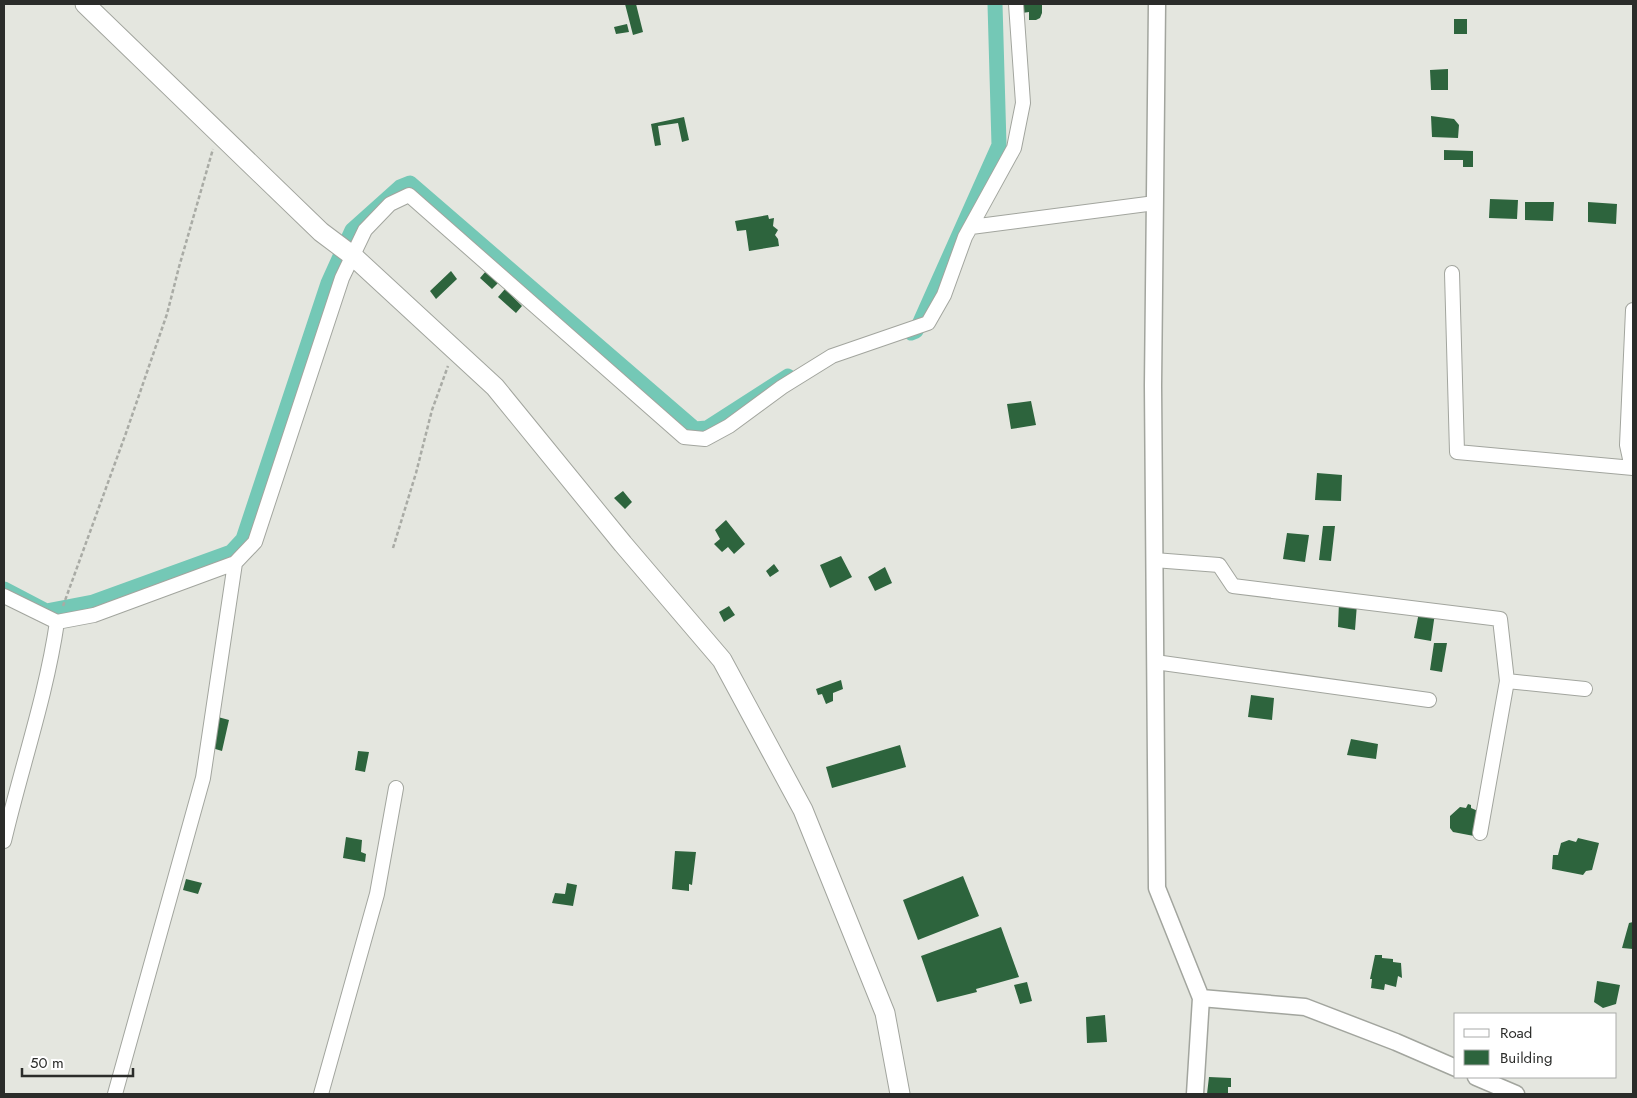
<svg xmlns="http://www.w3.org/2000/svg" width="1637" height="1098" font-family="Jost,sans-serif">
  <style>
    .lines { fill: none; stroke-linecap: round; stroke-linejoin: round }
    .canal { stroke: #74c8b6; stroke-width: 15 }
    .building { fill: #2d643d }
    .minor-casing { stroke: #a2a59e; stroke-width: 16 }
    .tertiary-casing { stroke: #a2a59e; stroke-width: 19 }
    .secondary-casing { stroke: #a2a59e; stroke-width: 21 }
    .path { stroke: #a9aba5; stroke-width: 2.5; stroke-dasharray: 4 2.5; stroke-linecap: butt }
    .minor { stroke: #fff; stroke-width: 14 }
    .tertiary { stroke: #fff; stroke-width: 16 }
    .secondary { stroke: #fff; stroke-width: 19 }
  </style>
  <rect width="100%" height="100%" fill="#e4e6df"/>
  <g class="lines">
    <path class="canal" d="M911,333l5,-2 83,-186 -4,-141
      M4,589l42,22 47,-9 138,-50 12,-13 85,-256 24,-53 48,-43 10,-4 285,246 12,-1 81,-52"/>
  </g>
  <path class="building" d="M625,4h11l7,28 -10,3z
    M1022,4h20v9l-2,5 -4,2h-7v-8l-7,1z
    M1454,19h13v15h-13z
    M627,24l2,8 -13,2 -2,-7z
    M1448,69v21h-17l-1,-20z
    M1431,116l23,3 5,6 -1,13 -26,-1z
    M684,117l5,23 -7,2 -4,-19 -20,3 3,19 -6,1 -4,-22z
    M1444,150l29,1v16h-10v-7h-19z
    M1490,199l28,1 -1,19 -28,-1z
    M1525,202h29l-1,19 -28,-1z
    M1588,202l29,2 -1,20 -28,-2z
    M768,215l1,4 5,-1 -1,8 5,4 -3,5 3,4 1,7 -30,5 -3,-21 -9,1 -2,-10z
    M451,271l6,8 -21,20 -6,-8z
    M486,271l12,12 -6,6 -12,-11z
    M505,289l17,17 -6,7 -18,-16z
    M1031,401l5,24 -25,4 -4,-25z
    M1317,473l25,2 -1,26 -26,-1z
    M623,491l9,11 -7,7 -11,-11z
    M726,520l19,24 -11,10 -6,-7 -6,5 -8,-8 6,-5 -5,-9z
    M1323,526h12l-4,35 -12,-1z
    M1287,533l22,2 -4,27 -22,-3z
    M841,556l11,21 -22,11 -10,-23z
    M774,564l5,7 -9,6 -4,-6z
    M885,567l7,16 -17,8 -7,-14z
    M1339,602l18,2 -2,26 -17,-3z
    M729,606l6,9 -11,7 -5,-10z
    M1419,612l16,1 -4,28 -17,-3z
    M1434,643h13l-5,29 -12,-2z
    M841,680l2,9 -10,4v8l-7,3 -4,-10 -4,1 -2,-6z
    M1251,695l23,3 -2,22 -24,-3z
    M218,717l11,3 -7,31 -10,-3z
    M1351,739l27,5 -2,15 -29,-4z
    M900,745l6,22 -74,21 -6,-21z
    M358,751l11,1 -4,20 -10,-2z
    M1468,804l3,1v3l7,3 -4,25 -21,-4 -3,-4v-12l10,-9 6,1z
    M346,837l16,3 -1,12 5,2 -1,8 -22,-4z
    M1578,838l21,5 -7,27 -6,1 -3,4 -31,-6 1,-14h5l3,-12 8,-3 7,2z
    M675,851l21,1 -4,33 -3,-1v7l-17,-2z
    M963,876l16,40 -61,24 -15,-40z
    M186,879l16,4 -4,11 -15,-4z
    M567,883l10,2 -4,21 -21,-3 3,-10 10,1z
    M1633,922v27l-11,-1 7,-25z
    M1001,927l18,50 -43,12 1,3 -40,10 -16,-46z
    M1375,955h7v3l11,1v3l8,1 1,15 -4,-2 -2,11 -11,-3 -1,6 -13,-2 1,-9h-2z
    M1597,981l23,4 -4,19 -13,4 -9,-6z
    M1027,982l5,19 -12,3 -6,-19z
    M1105,1015l2,27 -20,1 -1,-26z
    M1209,1077l22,1v9h-3v7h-21z"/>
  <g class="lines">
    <g class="minor-casing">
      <path id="minor" d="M971,227l184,-24
        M1452,273l5,179 176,16
        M1632,468l-5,-23 6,-135
        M1154,560l65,5 14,21 267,33 7,62 78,8
        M4,596l53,26 37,-7 141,-52 20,-21 87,-264 23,-48 25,-26 19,-9 275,242 21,2 24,-13 53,-39 50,-31 96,-33 16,-28 21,-58 49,-89 9,-45 -7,-99
        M1155,662l274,38
        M1480,833l27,-152
        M4,841c17,-73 42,-144 53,-219
        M115,1094l88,-316 32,-215
        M321,1094l56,-200 19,-106"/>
    </g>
    <g class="tertiary-casing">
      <path id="tertiary" d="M1157,4l-4,382 4,502 44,110 -6,96
        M1201,998l104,9 91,35 60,26
        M1476,1077l40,17"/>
    </g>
    <g class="secondary-casing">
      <path id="secondary" d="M85,4l236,228 32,24 142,131 128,157 99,116 81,150 82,203 15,81"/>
    </g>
    <path class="path" d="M393,548l23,-75 16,-63 16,-44
      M63,606l63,-173 41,-119 12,-47 34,-118"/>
    <use href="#minor" class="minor"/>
    <use href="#tertiary" class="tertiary"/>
    <use href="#secondary" class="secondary"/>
  </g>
  <rect width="1637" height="1098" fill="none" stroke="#2b2c2a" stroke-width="10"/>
  <rect x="1454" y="1013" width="162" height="65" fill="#ffffff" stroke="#aaabaa"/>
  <rect x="1464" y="1029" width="25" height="8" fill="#ffffff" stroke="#aaabaa"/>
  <text x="1500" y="1038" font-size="15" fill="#2b2c2a">Road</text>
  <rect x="1464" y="1050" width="25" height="15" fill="#2d643d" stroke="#aaabaa"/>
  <text x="1500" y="1063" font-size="15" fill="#2b2c2a">Building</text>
  <path d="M22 1068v8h111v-8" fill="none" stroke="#2b2c2a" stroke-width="2.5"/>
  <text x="30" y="1068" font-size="15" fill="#2b2c2a" stroke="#ffffff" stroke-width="4" paint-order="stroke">50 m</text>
</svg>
